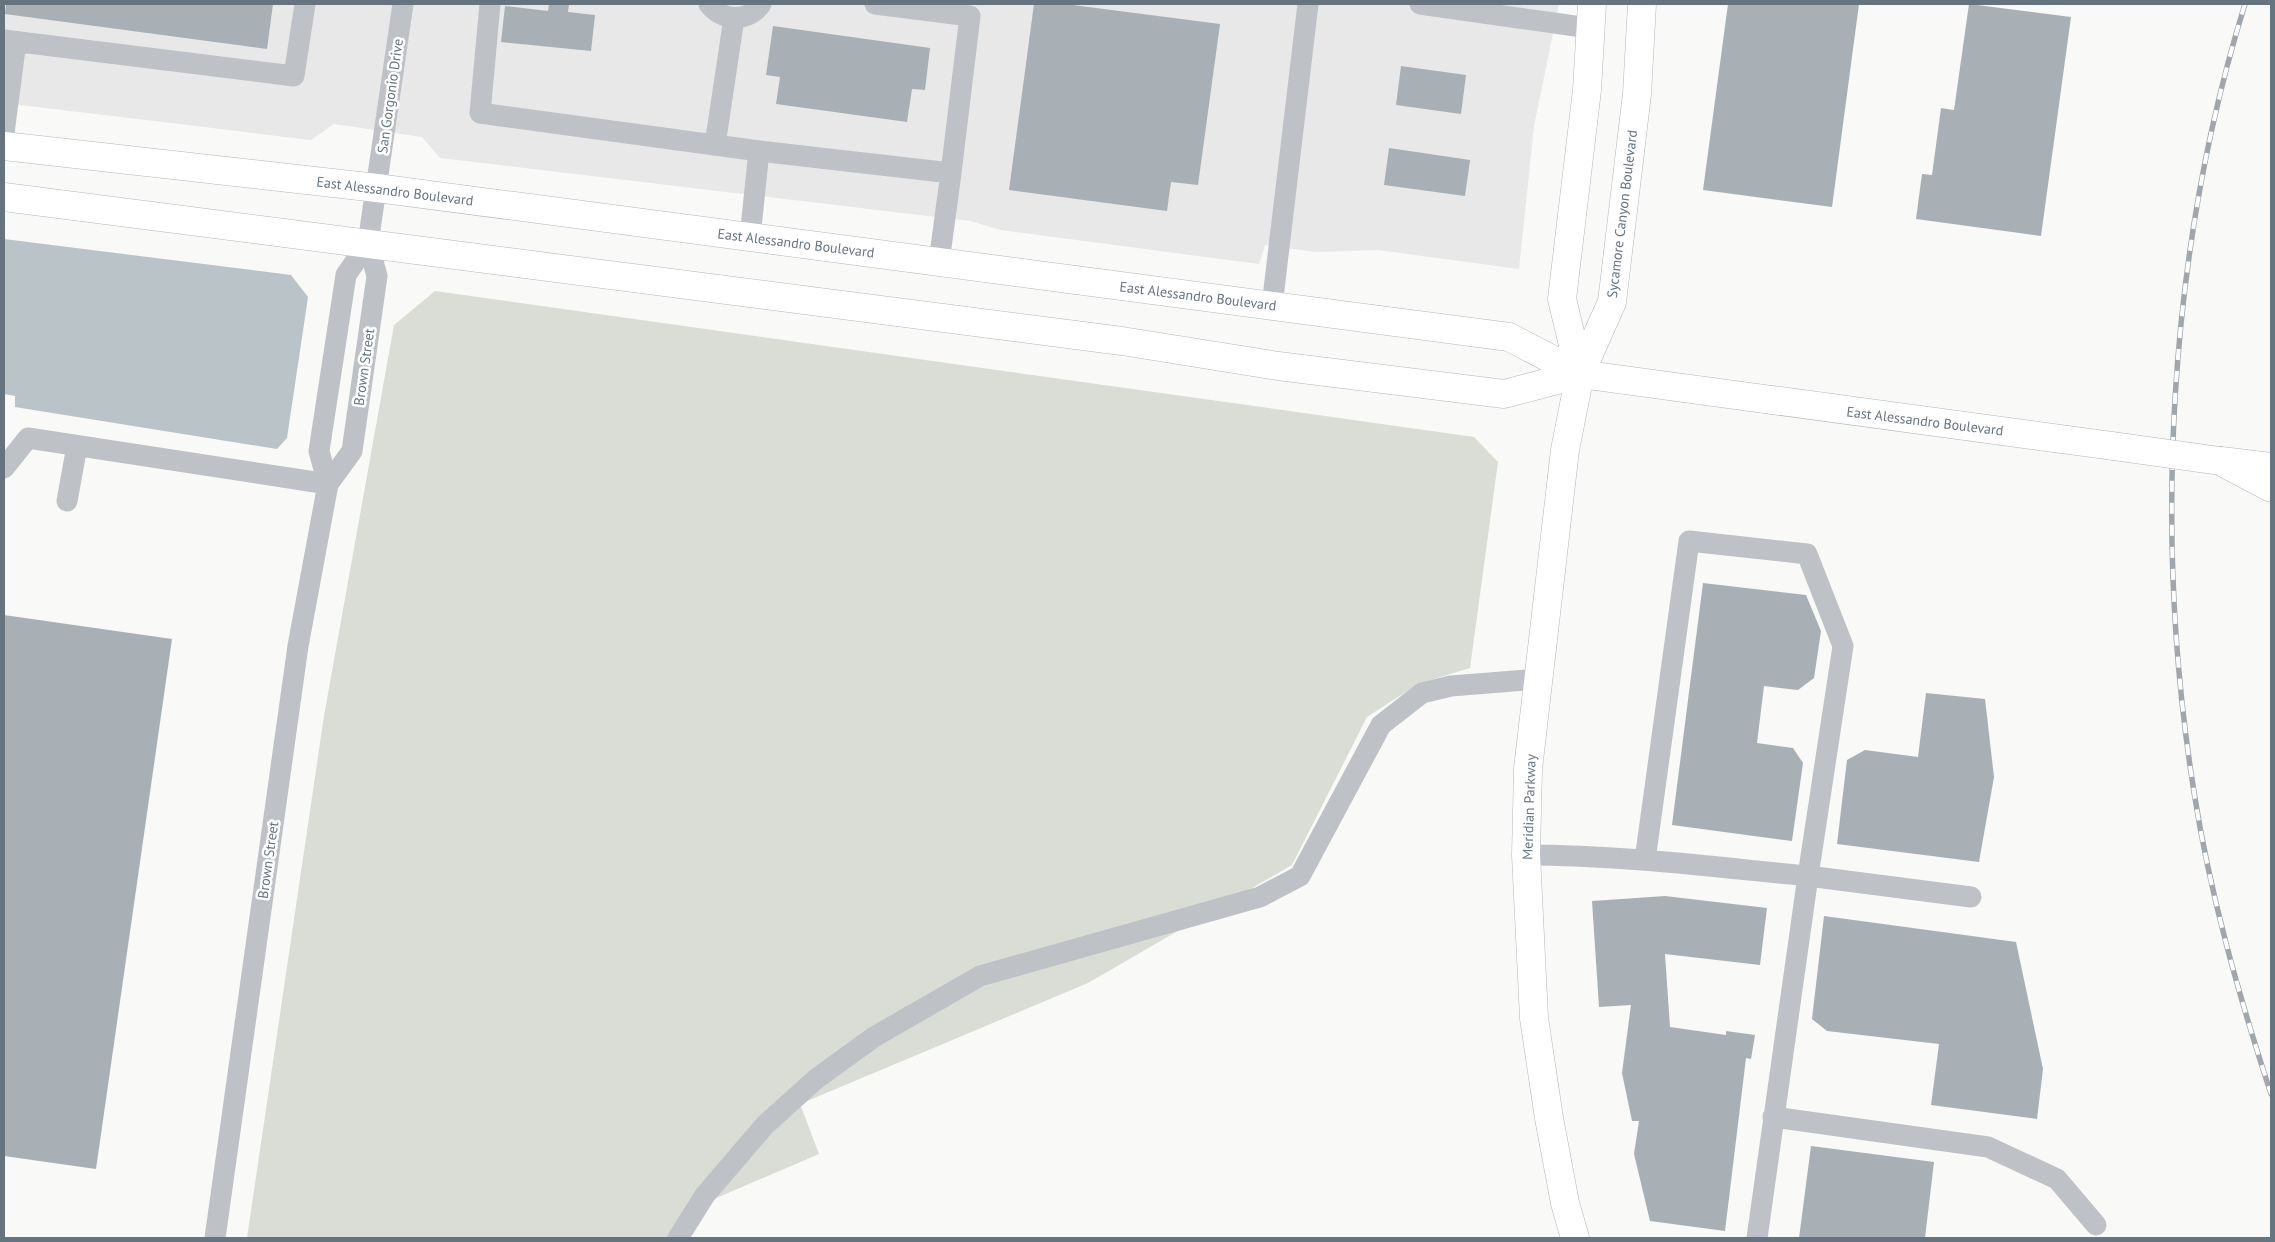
<svg xmlns="http://www.w3.org/2000/svg" width="2275" height="1242" font-family="'PT Sans',sans-serif">
  <style>
    .built { fill: #e7e8e7 }
    .green { fill: #d9ddd6 }
    .water { fill: #bac4c8 }
    .building { fill: #a8b0b5 }
    .lines { fill: none; stroke-linecap: round; stroke-linejoin: round }
    .major-casing { stroke: #b2b7bb; stroke-width: 29 }
    .highway-casing { stroke: #b4b8bb; stroke-width: 29 }
    .minor { stroke: #bec2c6; stroke-width: 21 }
    .major { stroke: #fff; stroke-width: 28 }
    .highway { stroke: #fff; stroke-width: 28 }
    .rail-casing { stroke: #a0a7ac; stroke-width: 5.5 }
    .rail { stroke: #fff; stroke-width: 4; stroke-dasharray: 11; stroke-linecap: butt }
    .major-bridge-casing { stroke: #b2b7bb; stroke-width: 29; stroke-linecap: butt }
    .major-bridge { stroke: #fff; stroke-width: 28 }
    .labels { text-anchor: middle; stroke-width: 5; stroke-linejoin: round; paint-order: stroke }
    .street-label { font-size: 14px; fill: #66747f; stroke: #fff }
  </style>
  <rect width="100%" height="100%" fill="#f9f9f7"/>
  <path class="built" d="M4,4h1555l-25,122 -15,143 -141,-19 -62,2 -51,-7 -6,19 -258,-34 -31,-9 -530,-63 -18,-21 -88,-13 -23,16 -307,-37z"/>
  <path class="green" d="M435,291l1039,146 24,25 -28,206 -52,16 -51,33 -75,148 -204,118 -288,121 19,50 -105,45 -25,39h-442l77,-522 70,-391z"/>
  <path class="water" d="M4,239l287,36 17,22 -21,141 -10,11 -262,-42v-11l-11,-2z"/>
  <path class="building" d="M6,4h267l-6,45 -262,-35z
    M549,4h20l-1,8 27,3 -4,36 -90,-9 4,-36 43,5z
    M1034,4h31l155,20 -22,161 -27,-3 -4,29 -158,-21z
    M1728,4h131l-27,203 -129,-17z
    M1969,4l102,13 -30,219 -125,-17 6,-45 10,1 9,-67 13,2z
    M773,26l157,22 -5,42 -13,-1 -5,33 -131,-18 4,-27 -14,-2z
    M1401,66l65,9 -5,39 -65,-9z
    M1389,148l81,12 -5,36 -81,-11z
    M1703,583l103,12 15,36 -7,47 -16,12 -34,-4 -7,57 36,5 10,15 -11,78 -120,-16z
    M4,615l168,24 -76,530 -92,-13z
    M1926,693l59,6 9,78 -15,85 -142,-18 10,-84 18,-10 53,7z
    M1665,896l102,12 -7,57 -95,-11 5,73 56,8v-4l29,4 -4,24 -5,-1 -21,173 -75,-10 -16,-67 5,-33h-7l-10,-48 9,-68 -32,2 -7,-106z
    M1824,916l192,26 27,127 -6,50 -106,-14 8,-61 -112,-13 -15,-12z
    M1811,1146l123,16 -9,76h-126z"/>
  <g class="lines">
    <g class="major-casing">
      <path id="major" d="M4,146l373,42 1132,149 71,37 533,72
        M4,197l1118,144 156,25 226,28 76,-20
        M1580,374l-18,-75 25,-209 5,-86
        M2221,461l50,6
        M1575,1238l-10,-35 -16,-85 -15,-100 -8,-163 2,-86 37,-319 15,-76 32,-72 25,-208 5,-90"/>
    </g>
    <g class="highway-casing">
      <path id="highway" d="M2220,461l51,27"/>
    </g>
    <path class="minor" d="M490,4l-10,109 279,38 -9,86
      M709,4c13,17 39,19 52,0
      M875,4l95,12 -19,157
      M1420,4l169,24
      M4,40l290,36 11,-72
      M4,133l12,-91
      M715,145l19,-127
      M759,151l192,22 -12,89
      M1272,306l36,-302
      M4,468l24,-30 300,46
      M328,484l24,-33 25,-175 -9,-33 35,-239
      M67,501l10,-55
      M1526,855c94,0 188,12 282,21l-51,362
      M1645,860l44,-319 118,13 36,92 -35,230 163,21
      M1773,1117l215,30 69,32 39,46
      M215,1238l83,-592 30,-162 -9,-33 27,-176 22,-32
      M678,1238l27,-43 60,-70 51,-46 58,-42 106,-61 280,-79 40,-21 81,-151 41,-32 29,-7 88,-7"/>
    <use href="#major" class="major"/>
    <use href="#highway" class="highway"/>
    <g class="rail-casing">
      <path id="rail" d="M2245,4c-77,248 -92,532 -51,788 16,103 45,204 77,302"/>
    </g>
    <use href="#rail" class="rail"/>
    <g class="major-bridge-casing">
      <path id="major-bridge" d="M2113,446l107,15"/>
    </g>
    <use href="#major-bridge" class="major-bridge"/>
  </g>
  <g class="labels">
    <g class="street-label">
      <text transform="translate(390 96) rotate(-82)" y="5">San Gorgonio Drive</text>
      <text transform="translate(395 191) rotate(7)" y="5">East Alessandro Boulevard</text>
      <text transform="translate(1622 214) rotate(-83)" y="5">Sycamore Canyon Boulevard</text>
      <text transform="translate(796 243) rotate(7)" y="5">East Alessandro Boulevard</text>
      <text transform="translate(1198 296) rotate(7)" y="5">East Alessandro Boulevard</text>
      <text transform="translate(364 367) rotate(-82)" y="5">Brown Street</text>
      <text transform="translate(1925 421) rotate(7)" y="5">East Alessandro Boulevard</text>
      <text transform="translate(1529 807) rotate(-88)" y="5">Meridian Parkway</text>
      <text transform="translate(268 860) rotate(-82)" y="5">Brown Street</text>
    </g>
  </g>
  <rect width="2275" height="1242" fill="none" stroke="#66747f" stroke-width="10"/>
</svg>
